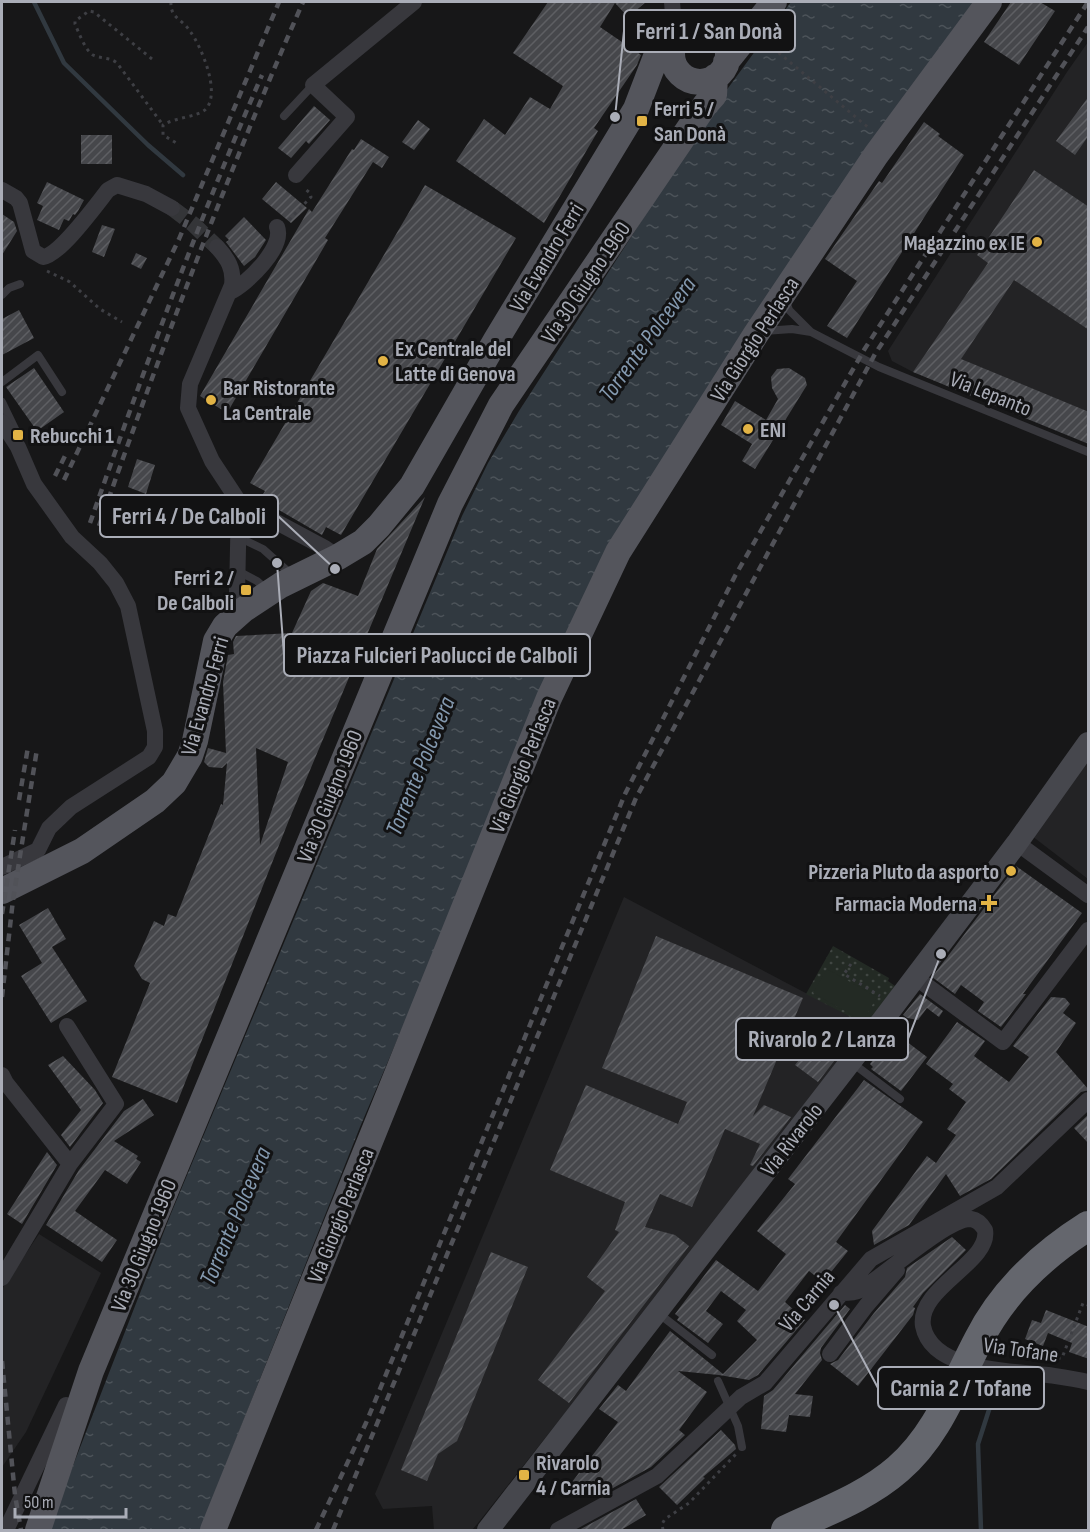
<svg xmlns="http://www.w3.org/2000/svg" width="1090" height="1532" font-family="'Sofia Sans Condensed',sans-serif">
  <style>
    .built { fill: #232325 }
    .green { fill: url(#green-dots) }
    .pitch { fill: #232a24 }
    .water { fill: url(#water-ripples) }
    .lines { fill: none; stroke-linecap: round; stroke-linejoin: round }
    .stream { stroke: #313940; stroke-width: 4.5 }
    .building { fill: url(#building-hatch); fill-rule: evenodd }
    .minor-tunnel { stroke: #343538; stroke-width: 16; stroke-dasharray: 16 8; stroke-linecap: butt }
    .path { stroke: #3e3f44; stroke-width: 3; stroke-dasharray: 3 4.5; stroke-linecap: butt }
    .service { stroke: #38383d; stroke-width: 8 }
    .minor { stroke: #38383d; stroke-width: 16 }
    .secondary { stroke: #46474d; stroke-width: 22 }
    .primary { stroke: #54555c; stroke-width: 26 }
    .motorway { stroke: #64666d; stroke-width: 30 }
    .rail { stroke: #515258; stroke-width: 4.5; stroke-dasharray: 8 6; stroke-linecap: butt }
    .poi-dot { fill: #e2b345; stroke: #121213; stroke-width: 2 }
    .labels { text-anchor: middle; stroke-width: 6; stroke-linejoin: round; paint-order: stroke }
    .poi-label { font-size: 22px; font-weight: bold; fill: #aaadb7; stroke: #121213; text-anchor: start }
    .street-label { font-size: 22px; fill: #aaadb7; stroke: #121213 }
    .water-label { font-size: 24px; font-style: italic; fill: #8499af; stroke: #121213 }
    .leader { fill: none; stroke: #aaadb7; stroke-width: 2 }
    .callout-dot { fill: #aaadb7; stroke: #121213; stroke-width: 2 }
    .callout { fill: #121213; stroke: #aaadb7; stroke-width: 2 }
    .callout-label { font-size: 24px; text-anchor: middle; font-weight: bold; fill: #aaadb7 }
  </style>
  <defs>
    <pattern id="green-dots" width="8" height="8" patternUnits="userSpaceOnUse" patternTransform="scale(1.5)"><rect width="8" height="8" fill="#232a24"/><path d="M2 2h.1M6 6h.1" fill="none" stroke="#404642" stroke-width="1.8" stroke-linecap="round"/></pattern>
    <pattern id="water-ripples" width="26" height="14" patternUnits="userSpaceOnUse" patternTransform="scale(1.5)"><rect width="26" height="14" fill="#313940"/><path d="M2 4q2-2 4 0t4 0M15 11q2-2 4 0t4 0" fill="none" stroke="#4c5359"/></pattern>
    <pattern id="building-hatch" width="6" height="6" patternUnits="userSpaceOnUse" patternTransform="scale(1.5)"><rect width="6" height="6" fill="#46474b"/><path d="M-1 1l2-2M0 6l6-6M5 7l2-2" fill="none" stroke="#5e5f63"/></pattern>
  </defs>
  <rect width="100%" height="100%" fill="#171718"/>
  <path class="built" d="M1088,42v402l-175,-72 -21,-11 -4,-10 179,-279z
    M1088,758v121l-56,-43z
    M624,897l246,130 -392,496 -6,7h-38l-2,-24 -49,3 -8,-15z
    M39,1234l62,39 -75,159 -24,35v-178z"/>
  <path class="green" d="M833,946l56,32 -1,3 10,7 -28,39 -64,-33z"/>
  <path class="pitch" d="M827,969l50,28 -14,24 -50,-28z"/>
  <path class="water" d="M791,2h188l-332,483 -197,431 -90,211 -160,403h-152l122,-314 292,-700 26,-53 31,-52 201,-312z"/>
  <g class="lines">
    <path class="stream" d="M34,2l30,61 84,82 35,30
      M981,1530l-3,-86 20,-62"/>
  </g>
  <path class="building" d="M548,2h98l-18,15 -13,-14 -15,24 41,28 -4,10 -43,63 4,3 -54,92 -88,-62 28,-42 21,16 25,-38 20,12 13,-23 -50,-33z
    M1011,2h29l15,9 -36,54 -35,-23z
    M1089,96v39l-14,20 -19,-14z
    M314,106l16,14 -21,24 -3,-3 -15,17 -13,-10z
    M418,120l12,9 -16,21 -12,-8z
    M924,122l16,12 -2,2 26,19 -117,183 -20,-12 30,-45 -32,-22 54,-78 3,2z
    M81,135h31v29h-31z
    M361,139l28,18 -7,11 -9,-6 -48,76 3,2 -101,173 -27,-17 109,-187 3,3 40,-63 2,1z
    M1034,170l55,37v123l-75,-50 -53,79 128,53v32l-176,-72 75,-109 -11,-8z
    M47,182l37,18 -6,11 -3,4 -2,-1 -4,7 -5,-2 -5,11 -22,-10 6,-14 -6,-3z
    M276,182l31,26 -16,15 -29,-24z
    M425,185l91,53 -175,297 -15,-8 -4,8 -62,-36 5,-8 -15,-8z
    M2,214l12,8 3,9 -15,24z
    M244,217l22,23 -11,17 -11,9 -18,-24 3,-2 -4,-4z
    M102,225l13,4 -11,28 -12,-5z
    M136,253l11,5 -6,11 -10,-5z
    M19,310l15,28 -32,17v-36z
    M34,368l30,44 -27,19 -31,-44z
    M789,368l16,10 2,7 -52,84 -13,-8 10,-17 -31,-19 14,-24 31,19 12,-21 -6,-11 -1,-11 6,-8z
    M137,459l18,6 -9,29 -18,-7z
    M425,497l-136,323 -112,283 -65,-26 38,-94 -8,-4 -8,-13 20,-45 10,5 4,-12 8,3 45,-113 2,1 4,-42 -5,5 -13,-1 -5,-5 4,-14 18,5 -3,-71 5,-27 6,-1 -1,-12 3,-6 56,-3 19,-42 12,-8 35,13 19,-47zM256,748l32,14 -28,83z
    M1016,866l66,47 -59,81h3l-25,33 -23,-16 6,-9 -23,-17 -6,9 -23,-17z
    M48,908l18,31 -14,8 35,54 -36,22 -30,-47 21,-13 -23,-38z
    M656,936l147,62 -50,118 11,-11 27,12 -38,49 -3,-1 10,-21 -35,-15 -33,78 -32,-13 -15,33 30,8 14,11 -120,157 -31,-23 67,-89 -18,-14 32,-45 -4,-2 10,-28 -75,-32 36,-85 92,39 9,-22 -85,-34z
    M920,994l23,17 -4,6 -12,-9 -9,12 -11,-2 -4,-3z
    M1051,997l14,1 5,6 -7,9 13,10 -20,29 33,38 -8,2 -90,87 -31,17 -14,-22 -37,51 -35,20 -2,-14 55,-75 9,7 20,-28 -9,-6 19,-27 -17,-13 4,-5 -27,-20 31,-42 28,19 -11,15 35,26 20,-25 -16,-11z
    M830,1021l22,17 -34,44 -23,-17z
    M894,1032l33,25 -26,34 -30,-22 2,-2 -3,-3z
    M63,1056l32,34 8,13 -33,44 -9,-12 20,-25 -33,-45z
    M864,1080l59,42 -87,120 12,9 -25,31 -14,-11 -24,31 20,18 -47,55 -9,5 -30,-5 -41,-4 29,21 -28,38 6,5 -34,32 -56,31 -23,-16 46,-60 -19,-13 19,-24 8,6 44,-60 53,43 34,-34 -20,-19 9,-11 -25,-19 -15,20 17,13 -15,19 -31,-23 2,-3 -4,-3 41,-54 42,31 28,-37 -29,-23 38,-47 -7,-5z
    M143,1099l11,16 -40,26 24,15 -2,3 5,3 -14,22 -22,-14 -30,41 42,29 -15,22 -56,-37 33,-55 45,-59z
    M1089,1114v30l-15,-16z
    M47,1152l10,13 -35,59 -15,-10z
    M952,1237l14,13 -43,43 -10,14 2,1 -2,7 -55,71 -28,-22 8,-4 36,-47 31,-36 2,-9z
    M491,1252l37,15 -71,174 -19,13 -11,27 -26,-11z
    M845,1305l5,4 -29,39 -1,5 2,7 -27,34 18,2 -3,21 -21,-2 -3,17 -25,-3 3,-33 9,-6z
    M1046,1310l43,17v32l-20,-7 3,-9 -24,-10 -5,13 -18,-7 7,-19 9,3z
    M721,1430l14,15 1,4 -33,28 2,1 -28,27 -18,-18z
    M636,1499l10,16 -25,15h-42z"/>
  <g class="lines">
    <path class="minor-tunnel" d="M172,208l21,16 24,23"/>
    <path class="path" d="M171,2c-1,16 11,17 19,29 11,15 31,61 16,78 -8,8 -30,8 -43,16v10l15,9
      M696,18l39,-5 3,3
      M767,43l103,86
      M152,59l-58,-47 -5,-1 -14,10v3c4,9 10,26 18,31 8,4 17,2 24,8l46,62
      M289,220l22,-23 -1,-4 -6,-5
      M47,271l23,11 30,27 22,13
      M851,964l-7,10 36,22
      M1050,1359l12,-1 21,-55 5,2
      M663,1530l-1,-6 3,-5 24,-16 47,-49"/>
    <path class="service" d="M284,116l29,-31
      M2,295l7,-7 11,-4
      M785,298l4,12 22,22 68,35 209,85
      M764,331l28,-2 19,3
      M2,382l36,-27 24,37
      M2,402l14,29
      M238,537l25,12 29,26
      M238,571l19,10 10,9
      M851,1062l49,37
      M658,1313l54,42
      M718,1381l20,45 4,21"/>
    <path class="minor" d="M673,14l12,16
      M659,49l14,-35 -1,-12
      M296,175l51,-58 -34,-32 101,-83
      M2,190l14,8 4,5 13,48 10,6c17,-2 53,-52 65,-67l9,-5 29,9 26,14
      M217,247c11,12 17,22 15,38l-42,99 -2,24 24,53 27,41 86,46 13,9
      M230,292c17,-8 55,-45 47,-65
      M2,422l16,25 16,37 38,53 28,26 16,20 12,23 27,125v16l-6,10 -78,50 -22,21 -11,22 -36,17
      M239,502l-2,92 6,16
      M1017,843l71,52
      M915,977l88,65 85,-112
      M2,1075l4,8 64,81
      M2,1278l68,-114 46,-60 -49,-78
      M841,1293c6,0 13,0 19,-3 23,-13 87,-72 111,-71 7,1 11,6 14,11 6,32 -68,58 -62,96 9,46 90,45 125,49 13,2 27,4 40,7
      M830,1354l36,-48 31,-36
      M6,1530l60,-125
      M558,1530l99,-54 84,-79 24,-14 106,-124 126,-72 91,-87"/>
    <path class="secondary" d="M488,1530l391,-505 138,-182 71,-100"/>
    <path class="primary" d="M672 54a28 28 0 1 1 56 0a28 28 0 1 1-56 0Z
      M726,62l48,-60
      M2,891l80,-40 73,-50 19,-18 16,-27 5,-15 21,-100 9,-15 18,-16 38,-25 57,-28 25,-15 16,-16 33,-40 84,-146 140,-231 23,-60 14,-4
      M38,1530l53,-159 359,-867 51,-99 204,-300 9,-10 1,-18
      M213,1530l336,-832 69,-146 138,-218 120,-179 113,-153"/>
    <path class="motorway" d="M786,1530c38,-18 80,-33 112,-61 40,-34 57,-85 81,-130 25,-49 63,-84 109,-113"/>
    <path class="rail" d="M55,476l11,-22
      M64,480l115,-241 100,-237
      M90,523c53,-151 108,-301 172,-448
      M99,526c62,-177 129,-353 204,-524
      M19,800l9,-53
      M2,914l13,-84
      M2,997l11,-97 24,-151
      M2,1361l13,134 6,35
      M316,1530l50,-107 259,-629 110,-218 129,-226 224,-348
      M333,1530l303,-732 239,-444 213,-327"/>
  </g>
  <g class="poi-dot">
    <rect x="636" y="115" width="12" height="12" rx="3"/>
    <circle cx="1037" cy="242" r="6"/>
    <circle cx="383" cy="361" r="6"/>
    <circle cx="211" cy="400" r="6"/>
    <circle cx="748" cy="429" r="6"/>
    <rect x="12" y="429" width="12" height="12" rx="3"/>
    <rect x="240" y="584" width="12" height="12" rx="3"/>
    <circle cx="1011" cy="871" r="6"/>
    <path d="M986 894h6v6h6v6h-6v6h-6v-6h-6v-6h6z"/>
    <rect x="518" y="1469" width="12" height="12" rx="3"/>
  </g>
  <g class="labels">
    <g class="poi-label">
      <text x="654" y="116">Ferri 5 /<tspan x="654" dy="25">San Donà</tspan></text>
      <text x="1025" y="250" text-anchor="end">Magazzino ex IE</text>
      <text x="395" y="356">Ex Centrale del<tspan x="395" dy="25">Latte di Genova</tspan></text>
      <text x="223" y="395">Bar Ristorante<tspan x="223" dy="25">La Centrale</tspan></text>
      <text x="760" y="437">ENI</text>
      <text x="30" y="443">Rebucchi 1</text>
      <text x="234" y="585" text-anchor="end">Ferri 2 /<tspan x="234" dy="25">De Calboli</tspan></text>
      <text x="999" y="879" text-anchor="end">Pizzeria Pluto da asporto</text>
      <text x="977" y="911" text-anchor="end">Farmacia Moderna</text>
      <text x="536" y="1470">Rivarolo<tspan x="536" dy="25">4 / Carnia</tspan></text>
    </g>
    <g class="street-label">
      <text transform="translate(546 257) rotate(-59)" y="8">Via Evandro Ferri</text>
      <text transform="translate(585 282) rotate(-56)" y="8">Via 30 Giugno 1960</text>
      <text transform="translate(754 339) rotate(-57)" y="8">Via Giorgio Perlasca</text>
      <text transform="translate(991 393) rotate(22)" y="8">Via Lepanto</text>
      <text transform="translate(204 696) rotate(-74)" y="8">Via Evandro Ferri</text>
      <text transform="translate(522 765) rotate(-68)" y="8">Via Giorgio Perlasca</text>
      <text transform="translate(329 796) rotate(-68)" y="8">Via 30 Giugno 1960</text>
      <text transform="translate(791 1139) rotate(-52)" y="8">Via Rivarolo</text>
      <text transform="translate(340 1215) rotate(-68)" y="8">Via Giorgio Perlasca</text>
      <text transform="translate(143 1245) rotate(-68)" y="8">Via 30 Giugno 1960</text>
      <text transform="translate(806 1300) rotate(-50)" y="8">Via Carnia</text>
      <text transform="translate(1021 1349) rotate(8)" y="8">Via Tofane</text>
    </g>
    <g class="water-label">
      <text transform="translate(647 339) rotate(-54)" y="8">Torrente Polcevera</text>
      <text transform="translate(420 766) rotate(-68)" y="8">Torrente Polcevera</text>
      <text transform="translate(235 1216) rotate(-67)" y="8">Torrente Polcevera</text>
    </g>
  </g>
  <path class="leader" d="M615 117L624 31M335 569L278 516M277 563L284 655M941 954L908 1039M834 1305L878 1388"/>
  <g class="callout-dot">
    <circle cx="615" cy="117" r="6"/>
    <circle cx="335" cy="569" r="6"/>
    <circle cx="277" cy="563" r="6"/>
    <circle cx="941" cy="954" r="6"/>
    <circle cx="834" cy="1305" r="6"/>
  </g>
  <g class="callout">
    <rect x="624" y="10" width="171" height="42" rx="6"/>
    <rect x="100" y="495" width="178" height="42" rx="6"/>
    <rect x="284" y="634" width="306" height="42" rx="6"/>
    <rect x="736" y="1018" width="172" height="42" rx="6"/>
    <rect x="878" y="1367" width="166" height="42" rx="6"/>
  </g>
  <g class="callout-label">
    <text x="709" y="39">Ferri 1 / San Donà</text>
    <text x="189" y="524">Ferri 4 / De Calboli</text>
    <text x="437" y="663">Piazza Fulcieri Paolucci de Calboli</text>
    <text x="822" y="1047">Rivarolo 2 / Lanza</text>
    <text x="961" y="1396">Carnia 2 / Tofane</text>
  </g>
  <rect width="1090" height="1532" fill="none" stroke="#aaadb7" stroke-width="6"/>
  <path d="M15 1508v9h111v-9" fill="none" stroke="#aaadb7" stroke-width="3"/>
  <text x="24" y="1508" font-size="18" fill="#aaadb7" stroke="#121213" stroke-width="4.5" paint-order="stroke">50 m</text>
</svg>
